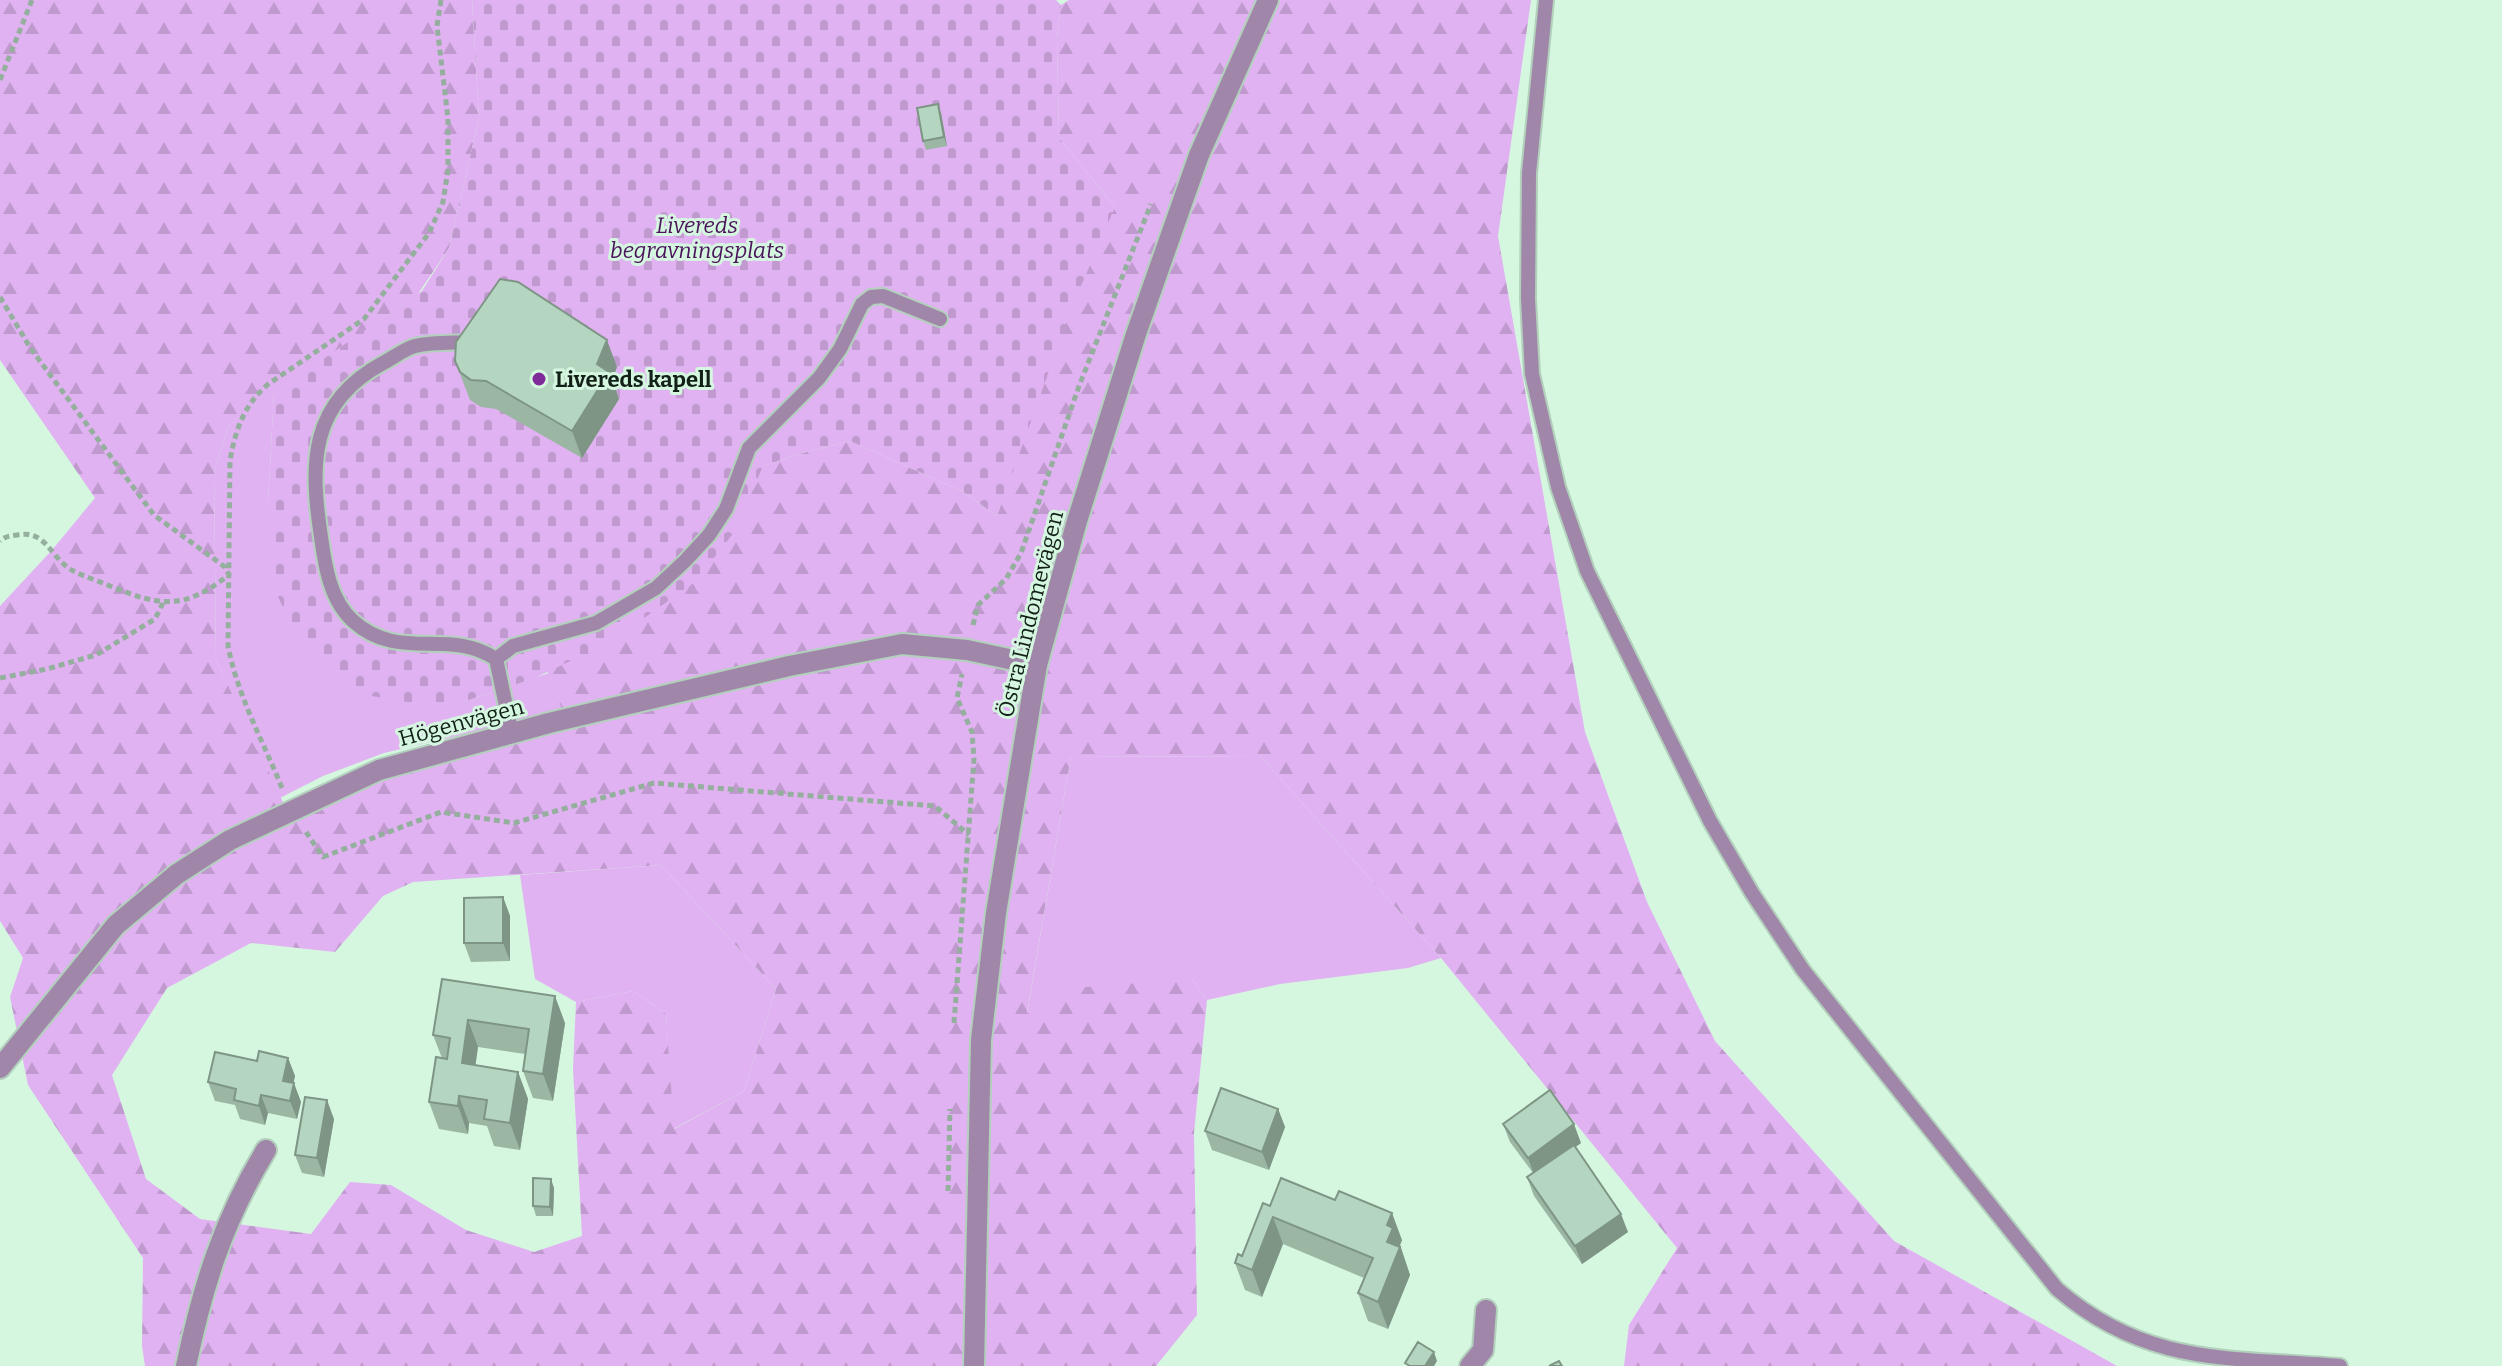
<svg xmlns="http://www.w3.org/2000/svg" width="2502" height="1366" font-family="Bitter,serif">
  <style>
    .grass { fill: #e1b2f1 }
    .forest { fill: url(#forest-firs); fill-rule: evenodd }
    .cemetery { fill: url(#cemetery-stones) }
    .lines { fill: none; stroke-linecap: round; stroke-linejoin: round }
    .service-casing { stroke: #b2d0bc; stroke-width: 18 }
    .minor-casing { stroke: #b2d0bc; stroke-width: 24 }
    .tertiary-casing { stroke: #b2d0bc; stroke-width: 24 }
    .path { stroke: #94af9d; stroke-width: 5; stroke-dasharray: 6 4; stroke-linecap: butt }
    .service { stroke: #a087a9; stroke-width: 14 }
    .minor { stroke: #a087a9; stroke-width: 20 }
    .tertiary { stroke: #a087a9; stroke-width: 20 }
    .wall { fill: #9bb7a4 }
    .shaded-wall { fill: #7e9586 }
    .building { fill: #b4d5bf; stroke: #7e9586; stroke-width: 2 }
    .poi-dot { fill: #802b9a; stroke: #d5f7e0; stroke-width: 3 }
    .labels { text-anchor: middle; stroke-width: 6; stroke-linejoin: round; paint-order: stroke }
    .park-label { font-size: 22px; font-style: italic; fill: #491259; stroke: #d5f7e0 }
    .poi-label { font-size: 22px; font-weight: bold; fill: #132018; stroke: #d5f7e0; text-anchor: start }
    .street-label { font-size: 22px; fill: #132018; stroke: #d5f7e0 }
  </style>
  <defs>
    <pattern id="forest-firs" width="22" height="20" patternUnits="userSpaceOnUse" patternTransform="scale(2)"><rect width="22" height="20" fill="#e1b2f1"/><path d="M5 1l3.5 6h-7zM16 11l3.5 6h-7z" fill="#c099ce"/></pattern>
    <pattern id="cemetery-stones" width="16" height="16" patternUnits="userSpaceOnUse" patternTransform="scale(2)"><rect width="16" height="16" fill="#e1b2f1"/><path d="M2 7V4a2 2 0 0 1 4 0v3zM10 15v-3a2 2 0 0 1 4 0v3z" fill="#c099ce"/></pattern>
  </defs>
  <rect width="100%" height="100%" fill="#d5f7e0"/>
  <path class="grass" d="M274,393l-6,110 195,199 86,-29 14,38 -179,42 -61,23 -43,22 -64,-138 -2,-188 15,-47z
    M1071,756l190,1 180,201 -33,10 -128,16 -73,16 -15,-21 -165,35z
    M661,865l115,124 -32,102 -71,38 -7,-115 -33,-23 -57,11 -41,-23 -15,-104z"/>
  <path class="forest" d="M0,0h472l7,118 -30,130 -31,46 -189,131 -15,47 2,188 74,157 64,-28 83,-29 132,-32 -42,-110 -134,-30 406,-134 51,-13 112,50 35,25 90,-268 28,-41 -56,-69 -2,-100 4,-33 8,-5h462l-33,236 87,496 62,170 68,139 179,200 223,125h-493l5,-41 48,-77 -236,-290 -180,-201 -190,-1 -44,257 59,-26 106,-8 15,21 -13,133 3,182 -41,51h-1011l-3,-20 1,-88 -115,-173 -18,-88 13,-39 -23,-37v-315l52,-56 43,-52 -95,-138zM661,865l115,124 -32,102 -70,38 -8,-115 -33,-23 -57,11 -3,67 9,167 -48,16 -68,-22 -75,-45 -41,-3 -39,52 -111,-15 -54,-40 -34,-104 55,-87 84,-45 84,9 48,-56 30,-14z"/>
  <path class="cemetery" d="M472,0h584l5,5 -4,33 2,100 56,69 -43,100 -75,209 -35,-25 -112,-50 -51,13 -36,12 -28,65 -40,51 -85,60 -75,36 -72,24 -44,2 -47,-8 -37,-18 -28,-25 -29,-56 -10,-94 6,-110 148,-102 27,-43 30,-130z"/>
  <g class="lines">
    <g class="service-casing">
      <path id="service" d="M1546,0l-17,173 -1,126 4,75 26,113 29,84 123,250 42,72 51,77 254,319c89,77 173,68 283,77
        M470,342c-17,1 -38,0 -55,4 -11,3 -22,12 -32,17 -74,40 -73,101 -62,174 4,29 9,63 32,84 47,42 95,6 143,38l16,75
        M496,659l17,-13 83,-23 60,-35 29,-27 24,-26 17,-26 23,-61 70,-70 21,-29 22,-45 9,-7 12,-1 57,23"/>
    </g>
    <g class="minor-casing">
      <path id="minor" d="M0,1068l116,-143 61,-51 53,-34 149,-70 170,-47 240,-57 113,-22 65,6 70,15
        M186,1366c17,-81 37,-145 80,-216
        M1470,1366l13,-16 3,-40"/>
    </g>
    <g class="tertiary-casing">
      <path id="tertiary" d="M974,1366l7,-326 15,-127 41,-248 40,-144 59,-187 63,-179 69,-155"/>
    </g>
    <path class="path" d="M0,80l32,-80
      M0,297l31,52 123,166 71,52 4,8c-46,35 -67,32 -119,11 -13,-6 -29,-10 -40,-17 -20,-13 -25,-40 -53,-34 -8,1 -11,1 -17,6
      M973,625l5,-20 28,-26 15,-26 58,-167 72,-182
      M0,678l47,-9 49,-14 59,-36 8,-16
      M282,788c-19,-47 -44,-91 -54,-142l2,-186c6,-31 13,-53 37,-75l97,-66 65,-86 14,-31 5,-32v-52l-11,-92 4,-26
      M306,832l17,25 118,-45 73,11 140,-40 281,23 34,29
      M954,1023l20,-264 -2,-27 -15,-34 5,-24
      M948,1191l2,-82"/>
    <use href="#service" class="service"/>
    <use href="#minor" class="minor"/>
    <use href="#tertiary" class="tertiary"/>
  </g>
  <path class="wall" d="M941,113l6,33 -21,4 -3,-9z
    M455,361l162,6 -5,13 7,19 -37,59 -86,-49 -15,-2 -11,-7z
    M503,897l7,19v45l-39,1 -7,-19z
    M442,979l123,44 -12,78 -20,-3 -10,-27 2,-17 -47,-7 -3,18 43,7 10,27 -8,51 -26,-4 -7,-20 -18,-3 -1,11 -29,-5 -10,-27 13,-44 -9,-23z
    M288,1058l7,18 -2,7 8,19 -4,17 -29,-6 -3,12 -25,-6 -5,-14 -20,-4 -7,-19 49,-21z
    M1278,1109l7,18 -16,43 -57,-20 -7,-19z
    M334,1119l-10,58 -22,-4 -7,-18z
    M1503,1124l78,19 -6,4 53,85 -46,32 -48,-68 -7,-19 6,-4 -23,-31z
    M554,1188l-1,28h-17l-3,-10z
    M1270,1206l132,34 -2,5 10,30 -22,54 -20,-8 -10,-28 6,-15 -81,-34 -21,53 -17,-7 -10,-27 7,-7z"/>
  <path class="shaded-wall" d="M938,104l3,9 6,33 -3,-9z
    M607,340l10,27 -5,13 7,19 -37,59 -10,-27z
    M503,897l7,19v45l-7,-18z
    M555,996l10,27 -12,78 -10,-27z
    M468,1020l10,27 -6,44 -10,-28z
    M288,1058l7,18 -5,23 -7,-18z
    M518,1072l10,27 -8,51 -10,-27z
    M294,1083l7,19 -4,17 -7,-18z
    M261,1095l7,18 -3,12 -6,-19z
    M459,1096l10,27 -1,11 -10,-28z
    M327,1100l7,19 -10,58 -7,-19z
    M1278,1109l7,18 -16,43 -7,-18z
    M1574,1124l7,19 -46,34 -7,-19z
    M551,1179l3,9 -1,28 -3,-9z
    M1392,1213l10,27 -2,5 10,30 -22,54 -10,-27 9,-60v-17z
    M1621,1214l7,18 -46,32 -7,-18z
    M1273,1217l10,27 -21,53 -10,-27z
    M1434,1352l3,9 -3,5h-9z"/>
  <path class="building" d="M938,104l6,33 -21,4 -6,-33z
    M500,279l18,3 89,58 -10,24 12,8 -37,59 -86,-50 -15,-1 -11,-8 -5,-11 1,-19z
    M503,897v46h-39v-45z
    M442,979l113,17 -12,78 -20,-3 6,-42 -61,-9 -6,43 56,9 -8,51 -26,-4 3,-19 -28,-4 -1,10 -29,-4 7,-45 11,2 3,-21 -17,-3z
    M259,1051l29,7 -5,23 11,2 -4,18 -29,-6 -2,11 -25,-6 2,-11 -28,-7 7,-30 42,9z
    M1221,1088l57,21 -16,43 -57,-21z
    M1550,1090l24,34 -46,34 -25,-34z
    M305,1097l22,3 -10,58 -22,-3z
    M1574,1145l47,69 -46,32 -48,-69z
    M533,1178l18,1 -1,28 -17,-1z
    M1281,1178l54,22 4,-9 53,22 -5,12 6,3 -6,14 13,5 -22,55 -20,-9 15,-35 -100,-41 -21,53 -17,-7 3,-9 4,2 21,-53 7,3z
    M1418,1342l16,10 -9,14h-15l-5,-3z
    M1559,1361l3,5h-13z"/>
  <circle class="poi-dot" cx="539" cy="379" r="8"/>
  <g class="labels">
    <g class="park-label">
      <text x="697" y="233">Livereds<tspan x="697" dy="25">begravningsplats</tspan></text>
    </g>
    <g class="poi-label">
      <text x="555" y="387">Livereds kapell</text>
    </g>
    <g class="street-label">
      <text transform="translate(1030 614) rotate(-76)" y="8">Östra Lindomevägen</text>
      <text transform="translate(461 722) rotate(-15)" y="8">Högenvägen</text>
    </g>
  </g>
</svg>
